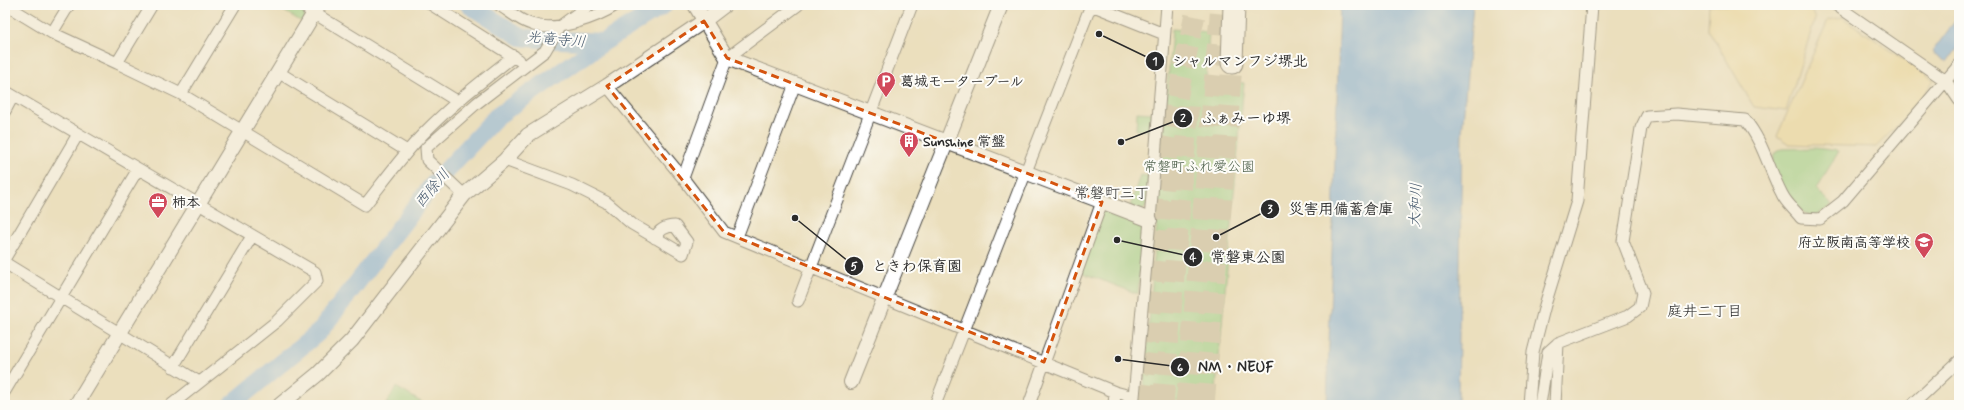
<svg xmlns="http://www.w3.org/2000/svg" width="1964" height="410" font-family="Mynerve,'Klee One',sans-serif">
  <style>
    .green { fill: #93d289; stroke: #5f7e5a }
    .sand { fill: #eeda9e; stroke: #8c8264 }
    .water { fill: #79afe7; stroke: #526d89 }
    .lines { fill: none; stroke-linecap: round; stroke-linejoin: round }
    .river { stroke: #79afe7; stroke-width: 18 }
    .motorway-tunnel { stroke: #c5bba0; stroke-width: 21; stroke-dasharray: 21 10; stroke-linecap: butt }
    .minor-casing { stroke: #484641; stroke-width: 13 }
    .tertiary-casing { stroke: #484641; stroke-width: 16 }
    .motorway-casing { stroke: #484641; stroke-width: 23 }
    .minor { stroke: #fff; stroke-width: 11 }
    .tertiary { stroke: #fff; stroke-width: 14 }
    .motorway { stroke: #fff; stroke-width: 21 }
    .marked { fill: none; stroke: #d5540f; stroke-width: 3; stroke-dasharray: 8 5; stroke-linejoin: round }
    .labels { text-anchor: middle; stroke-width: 4; stroke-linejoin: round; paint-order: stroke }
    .poi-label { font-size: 14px; font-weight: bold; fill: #2b2b2b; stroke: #fdfcf7; text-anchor: start }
    .park-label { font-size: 14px; fill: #4a5d47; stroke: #fdfcf7 }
    .water-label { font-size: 15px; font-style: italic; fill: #46596d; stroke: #fdfcf7 }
    .neighbourhood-label { font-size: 15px; fill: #2b2b2b; stroke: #fdfcf7 }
    .leader { fill: none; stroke: #2b2b2b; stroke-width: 1.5 }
    .callout-dot { fill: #2b2b2b; stroke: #fdfcf7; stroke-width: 1.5 }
    .mark-label { font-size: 12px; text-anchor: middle; font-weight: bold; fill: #fff }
    .callout-label { font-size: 15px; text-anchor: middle; font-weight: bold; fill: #2b2b2b; stroke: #fdfcf7; stroke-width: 4; stroke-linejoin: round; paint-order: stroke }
  </style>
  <rect width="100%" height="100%" fill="#fdfcf7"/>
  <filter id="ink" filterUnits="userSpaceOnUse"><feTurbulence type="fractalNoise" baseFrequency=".025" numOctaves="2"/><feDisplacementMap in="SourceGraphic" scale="8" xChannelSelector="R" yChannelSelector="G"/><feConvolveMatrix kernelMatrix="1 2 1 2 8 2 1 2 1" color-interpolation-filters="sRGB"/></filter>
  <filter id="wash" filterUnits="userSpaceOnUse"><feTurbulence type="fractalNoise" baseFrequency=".012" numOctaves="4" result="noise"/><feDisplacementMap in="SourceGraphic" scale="16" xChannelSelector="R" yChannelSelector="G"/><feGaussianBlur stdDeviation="0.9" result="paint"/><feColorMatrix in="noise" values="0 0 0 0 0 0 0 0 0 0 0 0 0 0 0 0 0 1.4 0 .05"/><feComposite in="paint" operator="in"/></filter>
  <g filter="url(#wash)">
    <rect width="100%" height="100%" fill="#ebdfbd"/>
    <path class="green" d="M280,5h12l12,7 1,5 -3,5 -23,-14z
      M1172,29l37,3 -3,47 38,4 -28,306 -25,12 -48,-2z
      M1137,112l16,1 -1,18 -16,-1z
      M1815,148l24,3 -23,38 16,16c-8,6 -15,12 -25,9 -11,-3 -31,-37 -34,-48 -1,-3 0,-8 1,-12l8,-5z
      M1140,175l9,1 -3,31 -4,4 -12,-5z
      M1105,210l34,13 4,4 -5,67 -58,-22 21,-60z
      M396,387l30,18h-40z"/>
    <path class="sand" d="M1709,5h100l6,14 -29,92 -32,-4 -46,-78z
      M1842,17l92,63 -21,30 -37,37 -87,-3 -12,-8 51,-116z"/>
    <path class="water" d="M1340,5h133l-11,128 -4,272h-131z
      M1955,21l4,3v22l-12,17 -15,-11z"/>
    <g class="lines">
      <path class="river" d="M469,5l52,32 16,2 67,3
        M231,405l88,-73 111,-144 66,-71 108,-75 60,-37"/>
    </g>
  </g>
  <g filter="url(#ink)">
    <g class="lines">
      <path class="motorway-tunnel" d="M1142,405l23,-241 14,-75 18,-84
        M1163,405l26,-304
        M1186,405l35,-400
        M1204,405l21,-243 7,-99"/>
      <g class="minor-casing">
        <path id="minor" d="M6,5l46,28 65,30
          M152,5l-35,58 64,31 184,111c19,-24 37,-49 58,-71 28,-29 59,-53 91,-78
          M301,5l156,96
          M432,5l87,55
          M499,5c10,6 21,16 32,19 24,9 65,-6 85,-19
          M1091,5l73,29
          M1836,5l110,76 13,19
          M52,33l17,-28
          M278,72l129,79
          M607,86l76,92 41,54 391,160 19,5 16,-177 17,-215
          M5,91l310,181 2,9 -40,40 -106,84
          M181,94l54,-89
          M5,111l8,-15
          M505,160l67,25 34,17 26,22 51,30 4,-12 -12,-16c-9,0 -16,4 -20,12
          M683,178l44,-120 71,-53
          M464,195l-37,-35 -1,-12 51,-45 68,-52 14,-24 30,-22
          M737,237l58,-153
          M5,258l73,-124
          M5,263l194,119
          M798,301l114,-296
          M173,367l79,-131
          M5,391l133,-222
          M935,405l156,-400
          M1029,405l73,-203
          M1114,405l1,-13
          M1529,405l4,-53 12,-47 32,-104 15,-196
          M1540,405l8,-53 10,-9
          M1555,405l3,-62 70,-27 12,-9 3,-14 -20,-52 18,-113 6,-12 29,-2 69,6c18,21 24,50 37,74 4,9 13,16 19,24l19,1 23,-18 116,-136
          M1912,405l47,-44"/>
      </g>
      <g class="tertiary-casing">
        <path id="tertiary" d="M695,5l32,53 423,162
          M851,382l150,-377
          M76,405l243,-400
          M280,405l38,-31 34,-34 112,-145 41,-35 23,-25 79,-49 97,-65 21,-16"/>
      </g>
      <g class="motorway-casing">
        <path id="motorway" d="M1232,63l2,-58"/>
      </g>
      <use href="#minor" class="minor"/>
      <use href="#tertiary" class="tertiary"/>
      <use href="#motorway" class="motorway"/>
    </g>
  </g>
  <path d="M0 0H1964V410H0ZM704,21l23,37 375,144 -58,160 -320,-130 -117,-146z" fill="#ebdfbd" fill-opacity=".55" fill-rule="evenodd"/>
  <path class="marked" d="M704,21l23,37 375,144 -58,160 -320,-130 -117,-146z"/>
  <defs>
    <g id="parking-pin" transform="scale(1)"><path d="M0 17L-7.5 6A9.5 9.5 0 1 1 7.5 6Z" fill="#d1495b" stroke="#fdfcf7"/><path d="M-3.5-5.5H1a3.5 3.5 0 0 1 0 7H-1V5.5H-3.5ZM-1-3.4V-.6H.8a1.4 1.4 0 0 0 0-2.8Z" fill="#fff"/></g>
    <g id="building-pin" transform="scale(1)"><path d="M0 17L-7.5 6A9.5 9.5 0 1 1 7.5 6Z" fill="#d1495b" stroke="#fdfcf7"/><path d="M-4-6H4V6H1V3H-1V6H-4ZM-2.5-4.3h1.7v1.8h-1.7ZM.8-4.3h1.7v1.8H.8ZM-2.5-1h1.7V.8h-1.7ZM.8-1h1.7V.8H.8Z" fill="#fff"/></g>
    <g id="office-pin" transform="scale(1)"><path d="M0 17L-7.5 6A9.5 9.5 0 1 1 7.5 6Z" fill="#d1495b" stroke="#fdfcf7"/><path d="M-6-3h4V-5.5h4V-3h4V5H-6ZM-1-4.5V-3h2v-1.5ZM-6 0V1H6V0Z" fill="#fff"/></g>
    <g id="school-pin" transform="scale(1)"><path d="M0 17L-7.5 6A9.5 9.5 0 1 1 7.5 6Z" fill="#d1495b" stroke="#fdfcf7"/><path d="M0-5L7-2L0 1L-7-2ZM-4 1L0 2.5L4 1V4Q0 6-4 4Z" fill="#fff"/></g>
  </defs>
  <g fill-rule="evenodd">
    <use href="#parking-pin" x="886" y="81"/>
    <use href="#building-pin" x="909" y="141"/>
    <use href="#office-pin" x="158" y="202"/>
    <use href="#school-pin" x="1924" y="242"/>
  </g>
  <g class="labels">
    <g class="poi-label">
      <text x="900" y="86">葛城モータープール</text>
      <text x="923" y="146">Sunshine 常盤</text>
      <text x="172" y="207">柿本</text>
      <text x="1910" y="247" text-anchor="end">府立阪南高等学校</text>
    </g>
    <g class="park-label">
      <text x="1199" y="171">常磐町ふれ愛公園</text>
    </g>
    <g class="water-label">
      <text transform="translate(556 39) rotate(5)" y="5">光竜寺川</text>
      <text transform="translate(432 188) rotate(-50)" y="5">西除川</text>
      <text transform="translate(1415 205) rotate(-88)" y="5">大和川</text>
    </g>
    <g class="neighbourhood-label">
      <text x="1112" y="198">常磐町三丁</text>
      <text x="1705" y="316">庭井二丁目</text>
    </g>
  </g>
  <path class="leader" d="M1099 34L1155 61M1121 142L1183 118M1216 237L1270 209M1117 240L1193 257M795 218L854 266M1118 359L1180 367"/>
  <g class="callout-dot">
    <circle cx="1099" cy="34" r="4"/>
    <circle cx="1121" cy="142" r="4"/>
    <circle cx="1216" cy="237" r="4"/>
    <circle cx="1117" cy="240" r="4"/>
    <circle cx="795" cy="218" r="4"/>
    <circle cx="1118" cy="359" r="4"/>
    <circle cx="1155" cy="61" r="10"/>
    <circle cx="1183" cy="118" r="10"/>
    <circle cx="1270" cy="209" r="10"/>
    <circle cx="1193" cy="257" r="10"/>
    <circle cx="854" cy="266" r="10"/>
    <circle cx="1180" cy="367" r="10"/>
  </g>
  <g class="mark-label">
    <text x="1155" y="65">1</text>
    <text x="1183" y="122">2</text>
    <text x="1270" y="213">3</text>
    <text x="1193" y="261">4</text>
    <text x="854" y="270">5</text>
    <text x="1180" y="371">6</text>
  </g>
  <g class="callout-label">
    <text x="1240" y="66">シャルマンフジ堺北</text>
    <text x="1246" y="123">ふぁみーゆ堺</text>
    <text x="1341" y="214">災害用備蓄倉庫</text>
    <text x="1248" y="262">常磐東公園</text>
    <text x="917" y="271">ときわ保育園</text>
    <text x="1236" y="372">NM・NEUF</text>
  </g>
  <rect width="1964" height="410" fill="none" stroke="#fdfcf7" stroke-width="20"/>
</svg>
